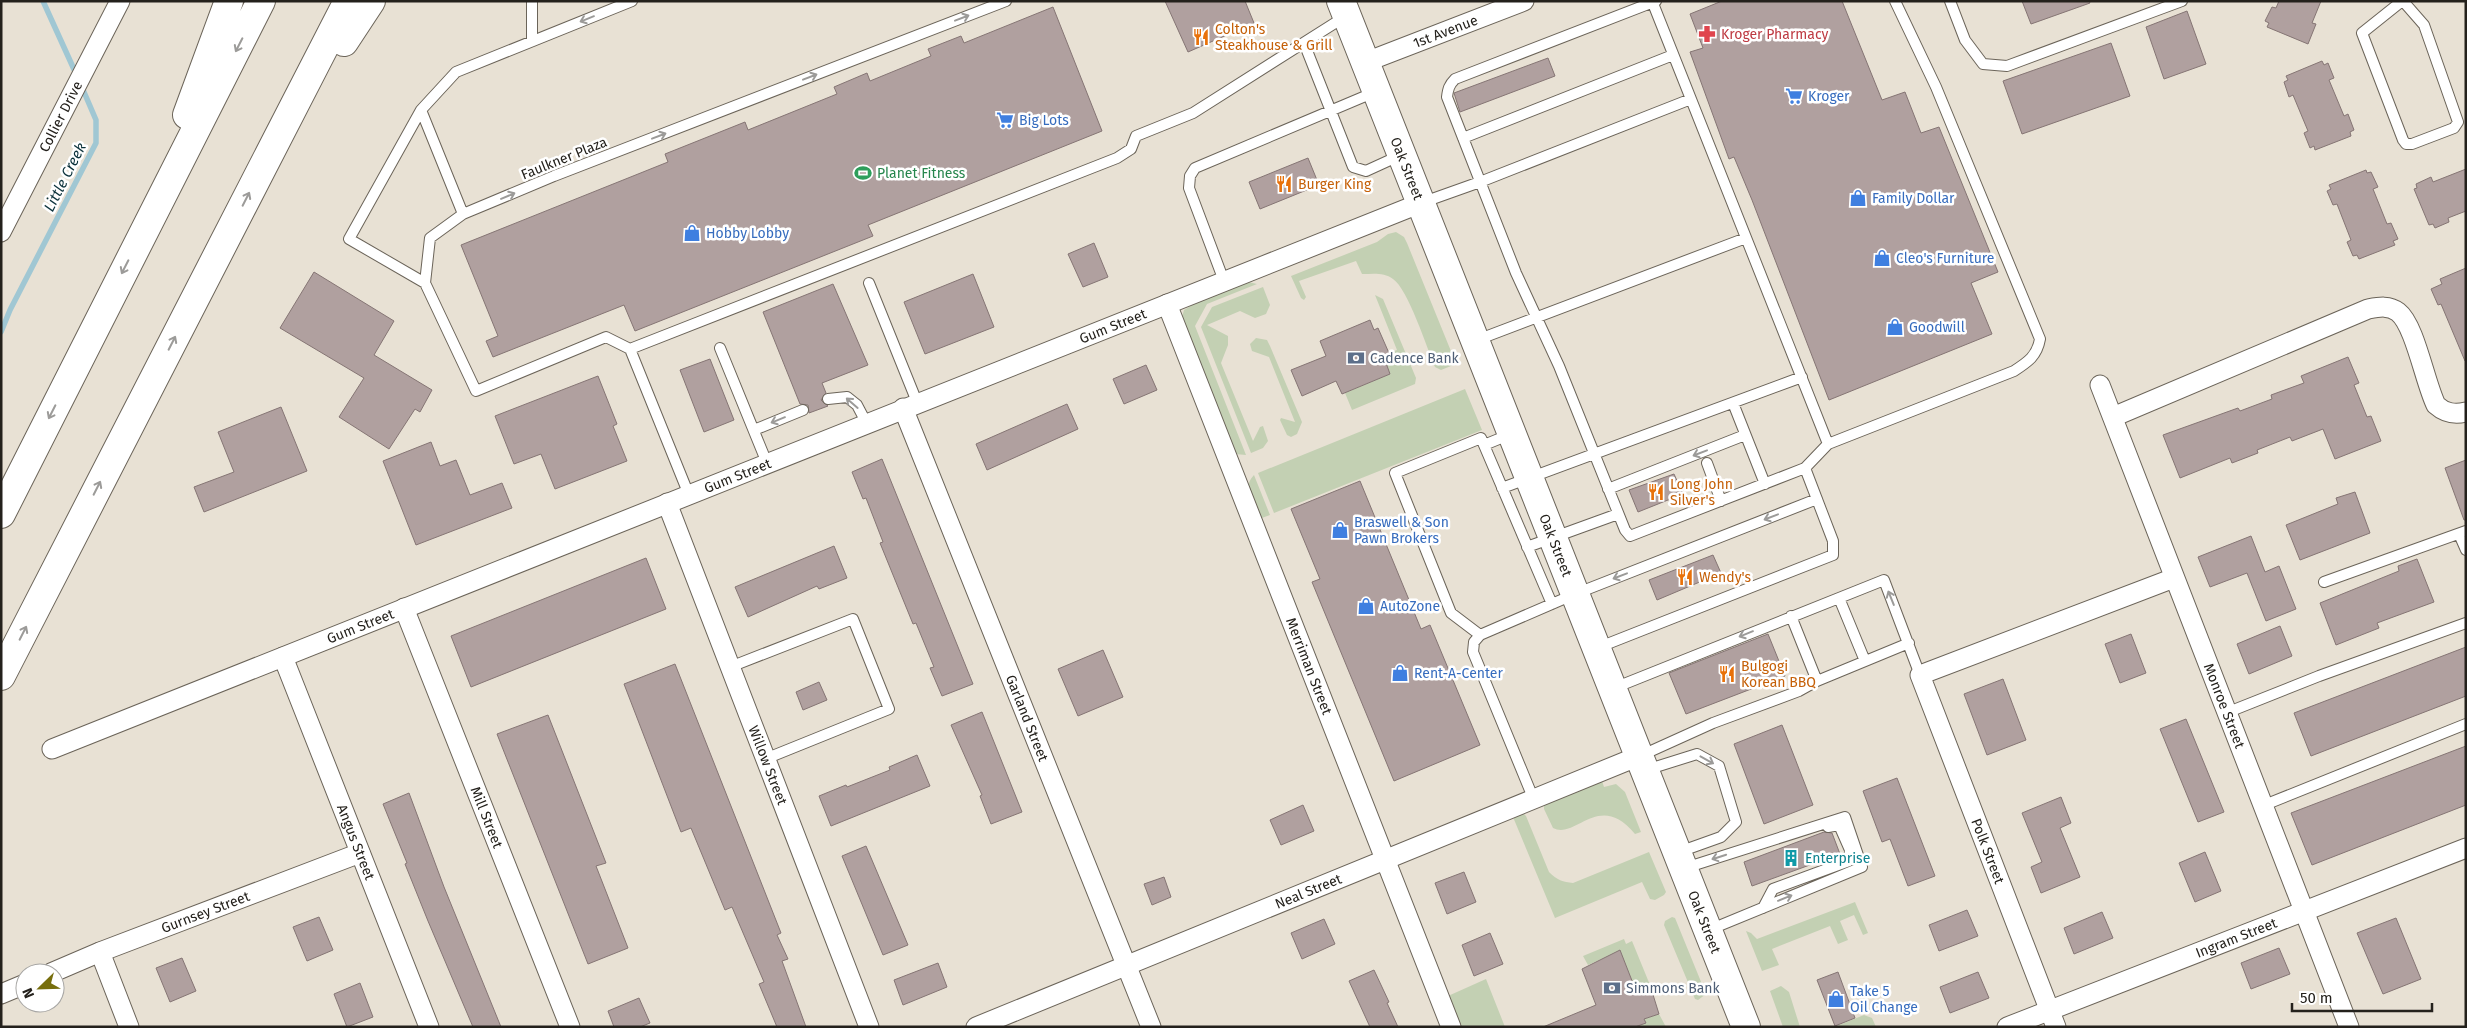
<svg xmlns="http://www.w3.org/2000/svg" width="2467" height="1028" font-family="'Fira Sans',sans-serif">
  <style>
    .green { fill: #c3d0b3 }
    .lines { fill: none; stroke-linecap: round; stroke-linejoin: round }
    .stream { stroke: #a0c7d3; stroke-width: 5.5 }
    .building { fill: #b0a09f; stroke: #857574 }
    .service-casing { stroke: #6b6459; stroke-width: 12 }
    .minor-casing { stroke: #6b6459; stroke-width: 21 }
    .trunk-casing { stroke: #6b6459; stroke-width: 30 }
    .motorway-casing { stroke: #6b6459; stroke-width: 30 }
    .service { stroke: #fff; stroke-width: 10 }
    .minor { stroke: #fff; stroke-width: 19 }
    .trunk { stroke: #fff; stroke-width: 28 }
    .motorway { stroke: #fff; stroke-width: 28 }
    .oneway { stroke: #9c9b99 }
    .labels { text-anchor: middle; stroke-width: 5; stroke-linejoin: round; paint-order: stroke }
    .food-label { font-size: 14px; fill: #c56008; stroke: #fff; text-anchor: start }
    .street-label { font-size: 14px; fill: #24211c; stroke: #fff }
    .health-label { font-size: 14px; fill: #be3a42; stroke: #fff; text-anchor: start }
    .shop-label { font-size: 14px; fill: #366cbe; stroke: #fff; text-anchor: start }
    .leisure-label { font-size: 14px; fill: #27864d; stroke: #fff; text-anchor: start }
    .service-label { font-size: 14px; fill: #4e5e75; stroke: #fff; text-anchor: start }
    .culture-label { font-size: 14px; fill: #0d838f; stroke: #fff; text-anchor: start }
    .water-label { font-size: 15px; font-style: italic; fill: #0c323b; stroke: #fff }
  </style>
  <rect width="100%" height="100%" fill="#e8e1d4"/>
  <path class="green" d="M1396,232l8,5 3,6 48,118 -4,5 -10,4 -6,-3c-8,-19 -27,-78 -42,-88 -9,-7 -20,-5 -31,-5l-6,-13 -57,20 7,16 -2,3 -3,-2 -10,-22 86,-34 11,-8z
    M1248,282l9,2 -50,20 -12,22 51,129 -11,-1 -53,-137 2,-7 10,-6z
    M1263,287l7,18 -4,9 -11,4 -15,-7 -33,14 21,11v9l-7,18 32,78 7,-14 3,-1 5,15 -5,7 -12,5 -50,-126 11,-20z
    M1375,295l8,4 33,79 -1,6 -63,26 -7,-17 45,-19 -4,-11 3,-10 8,-3z
    M1256,338l11,2 3,6 32,76 -5,12 -6,3 -4,-2 -7,-15 1,-2 14,4 -26,-65 -17,-6 -2,-7z
    M1465,389l17,41 -208,83 -16,-40z
    M1254,475l16,40 -11,4c-6,-15 -18,-31 -5,-44z
    M1602,781l2,6 12,-3 9,8 16,40 -6,2c-36,-44 -59,6 -82,-6l-9,-19v-5z
    M1523,813l3,3 23,56c8,8 14,10 24,11l76,-31 17,40 -2,3 -9,5 -5,-1 -8,-17 -87,36 -42,-101z
    M1855,902l13,31 -5,2 -9,-20 -14,6 8,19 -10,4 -8,-18 -58,23 7,16 -17,6 -16,-40 5,2 6,6z
    M1672,917l3,1 31,76 -8,6 -3,-1 -31,-74 1,-4z
    M1624,939l2,5 6,-3 18,44 -14,6 -16,-40 -32,14 -5,-9z
    M1486,979l19,48h-45l-12,-31z
    M1781,986l8,6 11,35h-17l-13,-36z
    M1659,1014l7,13h-31l11,-4 -2,-4z
    M1864,1015l8,3 4,9h-42z"/>
  <g class="lines">
    <path class="stream" d="M43,1l34,75
      M1,332l9,-22 86,-167v-23l-15,-35"/>
  </g>
  <path class="building" d="M1165,1h80l9,22 -66,29z
    M1722,1h120l40,99 23,-8 16,41 18,-6 59,145 -27,11 21,51 -163,66 -77,-200 -18,-43 -5,2 -39,-107 13,-4 -13,-34z
    M2022,1h67l1,2 -59,21z
    M2279,1h42l-9,22 4,1 -8,20 -41,-17 2,-4 -4,-2 7,-14 4,1z
    M1053,7l49,124 -234,94 5,11 -238,95 -11,-26 -131,52 -7,-16 12,-5 -37,-91 207,-83 -3,-8 80,-32 3,8 89,-36 -3,-7 33,-14 3,8 61,-25 -3,-7 33,-13 3,7z
    M2187,11l19,53 -42,15 -18,-52z
    M2111,43l19,53 -108,38 -19,-53z
    M1548,58l7,18 -95,36 -6,-19z
    M2322,61l2,4 4,-2 6,15 -5,2 15,36 4,-2 6,16 -4,2 1,4 -36,14 -1,-4 -4,2 -6,-15 4,-2 -15,-36 -4,2 -5,-15 4,-2 -2,-4z
    M1308,158l11,27 -59,24 -11,-27z
    M2466,169v42l-18,7 1,4 -14,6 -2,-4 -4,1 -15,-36 3,-1 -1,-4 15,-7 2,5z
    M2366,170l1,3 4,-1 7,15 -5,2 14,35 4,-1 7,16 -5,2 2,4 -36,14 -2,-4 -4,1 -6,-14 4,-2 -14,-36 -4,1 -6,-14 4,-2 -2,-4z
    M1094,243l14,34 -25,10 -15,-33z
    M2466,268v93h-1l-24,-57 -3,1 -7,-16 11,-5 -2,-5z
    M314,272l80,49 -20,34 58,35 -12,22 -5,-3 -26,40 -50,-32 25,-39 -84,-50z
    M973,274l21,53 -69,27 -21,-52z
    M833,284l35,81 -46,18 4,10 -5,7 7,6 -19,7 -1,-8 -8,-1 -37,-92z
    M1370,320l4,10 4,-2 14,32 -6,3 4,11 -48,20 -6,-13 -34,15 -11,-26 35,-14 -6,-15z
    M2348,357l11,26 -5,2 13,32 4,-1 10,25 -46,18 -12,-30 -31,12 -2,-4 -33,13 1,3 -26,10 -2,-5 -50,20 -17,-43 75,-27 2,3 32,-12 -1,-4 33,-12 -3,-7z
    M710,359l24,61 -30,12 -24,-62z
    M1146,365l11,25 -33,14 -11,-25z
    M598,376l19,48 -4,2 14,35 -72,28 -14,-35 -27,10 -19,-48z
    M1067,404l11,25 -91,41 -11,-26z
    M281,407l26,64 -103,41 -10,-25 40,-15 -16,-40z
    M431,442l9,24 16,-6 14,35 32,-12 10,25 -96,37 -33,-84z
    M882,459l91,225 -31,12 -12,-28 4,-1 -18,-44 -3,1 -33,-81 3,-1 -17,-44 -3,1 -11,-27z
    M2466,460v60h-2l-19,-52z
    M1674,474l9,20 -45,18 -9,-22z
    M1360,481l61,148 9,-4 50,120 -86,36 -82,-199 8,-3 -29,-70z
    M2355,492l15,41 -70,27 -14,-35 52,-21 -2,-6z
    M2251,536l14,36 14,-6 17,43 -30,12 -19,-48 -37,14 -12,-30z
    M834,546l13,32 -28,11 -2,-3 -69,31 -13,-30z
    M1713,555l8,18 -64,27 -8,-20z
    M646,558l20,51 -195,78 -20,-51z
    M2417,559l17,43 -57,21 2,5 -43,17 -16,-42 79,-32 -1,-5z
    M2280,626l12,30 -43,18 -12,-30z
    M1768,634l17,42 -99,38 -17,-41z
    M2131,634l15,39 -26,10 -15,-39z
    M2466,647v49l-155,60 -17,-43z
    M1103,650l20,47 -45,19 -20,-47z
    M675,664l106,269 -4,2 11,24 -6,2 24,66h-29l-18,-43 5,-2 -32,-75 -7,3 -34,-82 -10,4 -57,-148z
    M2003,679l23,61 -39,15 -23,-61z
    M819,682l8,18 -24,10 -7,-18z
    M982,712l40,100 -31,12 -11,-28 2,-1 -31,-70z
    M548,715l58,148 -10,3 32,82 -40,16 -91,-230z
    M2186,719l38,93 -26,10 -38,-93z
    M1782,725l31,80 -49,19 -30,-80z
    M2466,746v59l-154,60 -21,-52z
    M917,755l13,31 -99,40 -12,-30 27,-11 1,2 43,-17 -1,-3z
    M1897,778l38,98 -27,10 -18,-47 -8,3 -19,-51z
    M409,793l35,94 57,140h-28l-45,-106 -23,-57 2,-1 -24,-59z
    M2061,797l10,26 -11,5 20,49 -39,16 -10,-26 11,-5 -20,-49z
    M1303,805l11,26 -33,14 -11,-25z
    M1824,832l8,1 8,21 -88,32 -8,-24z
    M866,846l42,99 -25,10 -41,-99z
    M2205,852l16,39 -26,11 -16,-39z
    M1464,872l12,30 -29,12 -12,-31z
    M1164,877l7,20 -19,8 -8,-21z
    M1967,910l11,26 -39,15 -10,-26z
    M2102,912l11,26 -39,16 -10,-26z
    M319,917l14,33 -26,11 -14,-34z
    M2396,918l25,61 -38,15 -26,-61z
    M1324,919l11,25 -33,15 -11,-26z
    M1490,933l13,31 -29,12 -12,-31z
    M2279,948l11,26 -39,15 -10,-26z
    M1620,950l16,41 14,-6 9,29 -15,5 2,4 -11,4h-92l53,-22 -14,-36z
    M182,958l14,33 -26,11 -14,-34z
    M938,963l9,24 -44,18 -9,-25z
    M1374,970l15,32 -2,1 11,24h-28l-21,-46z
    M1838,972l17,46 -20,8 -18,-46z
    M1978,972l11,26 -39,15 -10,-26z
    M360,983l13,34 -26,10 -13,-33z
    M639,998l11,25 -10,4h-26l-6,-16z"/>
  <g class="lines">
    <g class="service-casing">
      <path id="service" d="M1652,1l176,443
        M1656,1l-201,78c-6,6 -7,10 -8,18l69,176 43,93 66,164 5,6 175,-68 23,-24 186,-73c14,-9 23,-15 26,-32l-104,-252 -41,-86
        M1950,1l15,39 18,24 24,2 175,-65
        M2402,1l-40,32 41,107 3,4h6l42,-16 4,-6 -34,-97 -21,-24
        M532,41v-40
        M1304,43l49,124 13,4 35,-16
        M421,110l-72,129 76,44
        M1463,138l210,-83
        M1421,203l59,-21 211,-83
        M463,214l-42,-104 35,-38 176,-71
        M1224,281l-35,-93 1,-12 5,-8 180,-76
        M869,283l48,119
        M1477,340l269,-102
        M720,348l47,115
        M630,349l487,-191 14,-9 5,-13 57,-23 153,-97
        M828,399l19,-2 10,8 10,19
        M1733,403l32,81
        M754,430l49,-20
        M1484,445l27,-11
        M1707,463l14,38
        M1502,488l300,-111
        M1608,489l137,-54
        M689,495l-59,-146 -24,-12 -130,54 -51,-108 5,-45 33,-24 91,-38 452,-175
        M2459,534l7,16
        M1527,547l91,-33
        M2324,582l142,-51
        M1839,598l26,63
        M1480,635l-29,-22 -56,-140 86,-35 71,166
        M1597,648l236,-93v-14l-28,-73
        M730,667l123,-48 36,90 -124,50
        M1817,681l92,-38
        M1614,688l270,-108 36,95
        M2226,713l93,-37 147,-53
        M1640,756l73,-33 86,-32 18,-10 -26,-65
        M1646,770l51,-16 22,12 17,56 -15,15 -42,15
        M1534,800l-61,-148 1,-10 6,-7 95,-41 242,-95
        M2262,806l204,-82
        M1685,868l160,-51 17,50 -153,63
        M1763,908l10,-19 76,-28 1,-11 -11,-25 -11,2"/>
    </g>
    <g class="minor-casing">
      <g id="minor">
        <path id="s1" d="M1366,62l158,-61"/>
        <path id="s2" d="M1,232l119,-231"/>
        <path id="s3" d="M1167,304l284,723"/>
        <path id="s4" d="M2100,385l249,642"/>
        <path id="s5" d="M903,408l248,619"/>
        <path d="M2113,417l255,-108c11,-2 21,-4 30,3 17,13 27,71 38,93 9,8 18,10 30,7"/>
        <path id="s6" d="M667,503l202,524"/>
        <path id="s7" d="M404,608l166,419"/>
        <path id="s8" d="M283,657l146,370"/>
        <path id="s9" d="M52,749l1369,-546"/>
        <path d="M100,952l29,75"/>
        <path id="s10" d="M51,973l49,-21 260,-99"/>
        <path d="M1,994l24,-10"/>
        <path id="s11" d="M976,1027l663,-271"/>
        <path id="s12" d="M2007,1027l459,-179"/>
        <path d="M2056,1027l-136,-352 254,-97"/>
      </g>
    </g>
    <g class="trunk-casing">
      <g id="trunk">
        <path id="s13" d="M1341,1l405,1026"/>
      </g>
    </g>
    <g class="motorway-casing">
      <path id="motorway" d="M344,42l27,-41
        M187,115l42,-114
        M1,514l260,-513
        M1,676l347,-675"/>
    </g>
    <use href="#service" class="service"/>
    <use href="#minor" class="minor"/>
    <use href="#trunk" class="trunk"/>
    <use href="#motorway" class="motorway"/>
  </g>
  <defs><path id="oneway-shaft" d="M-6 0H5M1.5-3L5.5 0L1.5 3" fill="none" stroke-width="1.6" stroke-linecap="round" stroke-linejoin="round" transform="scale(1.25)"/></defs>
  <g class="oneway">
    <use href="#oneway-shaft" transform="translate(962 18) rotate(-21)"/>
    <use href="#oneway-shaft" transform="translate(587 19) rotate(158)"/>
    <use href="#oneway-shaft" transform="translate(239 45) rotate(117)"/>
    <use href="#oneway-shaft" transform="translate(810 77) rotate(-21)"/>
    <use href="#oneway-shaft" transform="translate(659 136) rotate(-21)"/>
    <use href="#oneway-shaft" transform="translate(508 196) rotate(-23)"/>
    <use href="#oneway-shaft" transform="translate(246 199) rotate(-63)"/>
    <use href="#oneway-shaft" transform="translate(125 267) rotate(117)"/>
    <use href="#oneway-shaft" transform="translate(172 343) rotate(-63)"/>
    <use href="#oneway-shaft" transform="translate(852 403) rotate(-139)"/>
    <use href="#oneway-shaft" transform="translate(52 412) rotate(117)"/>
    <use href="#oneway-shaft" transform="translate(778 420) rotate(158)"/>
    <use href="#oneway-shaft" transform="translate(1700 453) rotate(159)"/>
    <use href="#oneway-shaft" transform="translate(97 488) rotate(-63)"/>
    <use href="#oneway-shaft" transform="translate(1771 517) rotate(159)"/>
    <use href="#oneway-shaft" transform="translate(1620 576) rotate(159)"/>
    <use href="#oneway-shaft" transform="translate(1891 598) rotate(-112)"/>
    <use href="#oneway-shaft" transform="translate(23 633) rotate(-63)"/>
    <use href="#oneway-shaft" transform="translate(1746 634) rotate(158)"/>
    <use href="#oneway-shaft" transform="translate(1707 760) rotate(29)"/>
    <use href="#oneway-shaft" transform="translate(1719 857) rotate(162)"/>
    <use href="#oneway-shaft" transform="translate(1785 898) rotate(-22)"/>
  </g>
  <defs>
    <g id="pharmacy-bare" transform="scale(1.35)"><path d="M-2-6h4v4h4v4h-4v4h-4v-4h-4v-4h4Z" fill="#e0444e" stroke="#fff" stroke-width="2.5" paint-order="stroke"/></g>
    <g id="restaurant-bare" transform="scale(1.35)"><path d="M-5-6h1v4h1v-4h1v4h1v-4h1v5L-1.5 .5V6h-2V.5L-5-1ZM5-6V6H3V1.5H1.5Q1.5-4 5-6Z" fill="#e8710a" stroke="#fff" stroke-width="2.5" paint-order="stroke"/></g>
    <g id="supermarket-bare" transform="scale(1.35)"><path d="M-6-5.5h2.5l.6 2H6L4.5 2H-2.5L-4.4-4H-6ZM-1.5 3.2a1.3 1.3 0 1 0 .1 0ZM3 3.2a1.3 1.3 0 1 0 .1 0Z" fill="#3f7fe0" stroke="#fff" stroke-width="2.5" paint-order="stroke"/></g>
    <g id="stadium-bare" transform="scale(1.35)"><path d="M0-5a6.5 5 0 1 0 0 10a6.5 5 0 1 0 0-10ZM-3.5-1.8h7v3.6h-7Z" fill="#2e9e5b" stroke="#fff" stroke-width="2.5" paint-order="stroke"/></g>
    <g id="shop-bare" transform="scale(1.35)"><path d="M-5-2.5h2.3a2.7 3.5 0 0 1 5.4 0H5L5.5 6h-11ZM-1.5-2.5h3a1.5 2.3 0 0 0-3 0Z" fill="#3f7fe0" stroke="#fff" stroke-width="2.5" paint-order="stroke"/></g>
    <g id="bank-bare" transform="scale(1.35)"><path d="M-6-4H6V4H-6ZM0-2.3a2.3 2.3 0 1 0 0 4.6a2.3 2.3 0 1 0 0-4.6Z" fill="#5c6f8a" stroke="#fff" stroke-width="2.5" paint-order="stroke"/></g>
    <g id="building-bare" transform="scale(1.35)"><path d="M-4-6H4V6H1V3H-1V6H-4ZM-2.5-4.3h1.7v1.8h-1.7ZM.8-4.3h1.7v1.8H.8ZM-2.5-1h1.7V.8h-1.7ZM.8-1h1.7V.8H.8Z" fill="#0f9aa8" stroke="#fff" stroke-width="2.5" paint-order="stroke"/></g>
  </defs>
  <g fill-rule="evenodd">
    <use href="#pharmacy-bare" x="1707" y="34"/>
    <use href="#restaurant-bare" x="1201" y="37"/>
    <use href="#supermarket-bare" x="1794" y="96"/>
    <use href="#supermarket-bare" x="1005" y="120"/>
    <use href="#stadium-bare" x="863" y="173"/>
    <use href="#restaurant-bare" x="1284" y="184"/>
    <use href="#shop-bare" x="1858" y="198"/>
    <use href="#shop-bare" x="692" y="233"/>
    <use href="#shop-bare" x="1882" y="258"/>
    <use href="#shop-bare" x="1895" y="327"/>
    <use href="#bank-bare" x="1356" y="358"/>
    <use href="#restaurant-bare" x="1656" y="492"/>
    <use href="#shop-bare" x="1340" y="530"/>
    <use href="#restaurant-bare" x="1685" y="577"/>
    <use href="#shop-bare" x="1366" y="606"/>
    <use href="#shop-bare" x="1400" y="673"/>
    <use href="#restaurant-bare" x="1727" y="674"/>
    <use href="#building-bare" x="1791" y="858"/>
    <use href="#bank-bare" x="1612" y="988"/>
    <use href="#shop-bare" x="1836" y="999"/>
  </g>
  <g class="labels">
    <g class="food-label">
      <text x="1215" y="34">Colton's<tspan x="1215" dy="16">Steakhouse &amp; Grill</tspan></text>
      <text x="1298" y="189">Burger King</text>
      <text x="1670" y="489">Long John<tspan x="1670" dy="16">Silver's</tspan></text>
      <text x="1699" y="582">Wendy's</text>
      <text x="1741" y="671">Bulgogi<tspan x="1741" dy="16">Korean BBQ</tspan></text>
    </g>
    <g class="street-label">
      <text dy="5" stroke="none"><textPath href="#s1" startOffset="85">1st Avenue</textPath></text>
      <text dy="5" stroke="none"><textPath href="#s2" startOffset="130">Collier Drive</textPath></text>
      <text transform="translate(564 158) rotate(-22)" y="5">Faulkner Plaza</text>
      <text dy="5" stroke="none"><textPath href="#s13" startOffset="180">Oak Street</textPath></text>
      <text dy="5" stroke="none"><textPath href="#s9" startOffset="1142">Gum Street</textPath></text>
      <text dy="5" stroke="none"><textPath href="#s9" startOffset="738">Gum Street</textPath></text>
      <text dy="5" stroke="none"><textPath href="#s13" startOffset="585">Oak Street</textPath></text>
      <text dy="5" stroke="none"><textPath href="#s9" startOffset="332">Gum Street</textPath></text>
      <text dy="5" stroke="none"><textPath href="#s3" startOffset="389">Merriman Street</textPath></text>
      <text dy="5" stroke="none"><textPath href="#s4" startOffset="344">Monroe Street</textPath></text>
      <text dy="5" stroke="none"><textPath href="#s5" startOffset="334">Garland Street</textPath></text>
      <text dy="5" stroke="none"><textPath href="#s6" startOffset="281">Willow Street</textPath></text>
      <text dy="5" stroke="none"><textPath href="#s7" startOffset="225">Mill Street</textPath></text>
      <text dy="5" stroke="none"><textPath href="#s8" startOffset="199">Angus Street</textPath></text>
      <text transform="translate(1988 851) rotate(69)" y="5">Polk Street</text>
      <text dy="5" stroke="none"><textPath href="#s11" startOffset="359">Neal Street</textPath></text>
      <text dy="5" stroke="none"><textPath href="#s10" startOffset="166">Gurnsey Street</textPath></text>
      <text dy="5" stroke="none"><textPath href="#s13" startOffset="990">Oak Street</textPath></text>
      <text dy="5" stroke="none"><textPath href="#s12" startOffset="246">Ingram Street</textPath></text>
    </g>
    <g class="health-label">
      <text x="1721" y="39">Kroger Pharmacy</text>
    </g>
    <g class="shop-label">
      <text x="1808" y="101">Kroger</text>
      <text x="1019" y="125">Big Lots</text>
      <text x="1872" y="203">Family Dollar</text>
      <text x="706" y="238">Hobby Lobby</text>
      <text x="1896" y="263">Cleo's Furniture</text>
      <text x="1909" y="332">Goodwill</text>
      <text x="1354" y="527">Braswell &amp; Son<tspan x="1354" dy="16">Pawn Brokers</tspan></text>
      <text x="1380" y="611">AutoZone</text>
      <text x="1414" y="678">Rent-A-Center</text>
      <text x="1850" y="996">Take 5<tspan x="1850" dy="16">Oil Change</tspan></text>
    </g>
    <g class="leisure-label">
      <text x="877" y="178">Planet Fitness</text>
    </g>
    <g class="service-label">
      <text x="1370" y="363">Cadence Bank</text>
      <text x="1626" y="993">Simmons Bank</text>
    </g>
    <g class="culture-label">
      <text x="1805" y="863">Enterprise</text>
    </g>
    <g class="water-label">
      <text transform="translate(65 177) rotate(-63)" y="5">Little Creek</text>
    </g>
  </g>
  <rect width="2467" height="1028" fill="none" stroke="#24211c" stroke-width="5"/>
  <g transform="translate(40 988) rotate(247)"><circle r="24" fill="#ffffff" stroke="#a7a6a4"/>
  <path d="M0-4L9 19L0 12L-9 19Z" fill="#776e0d"/>
  <text y="-8" font-size="14" font-weight="bold" text-anchor="middle" fill="#24211c">N</text>
  </g>
  <path d="M2292 1003v8h140v-8" fill="none" stroke="#24211c" stroke-width="2.5"/>
  <text x="2300" y="1003" font-size="15" fill="#24211c" stroke="#ffffff" stroke-width="4" paint-order="stroke">50 m</text>
</svg>
